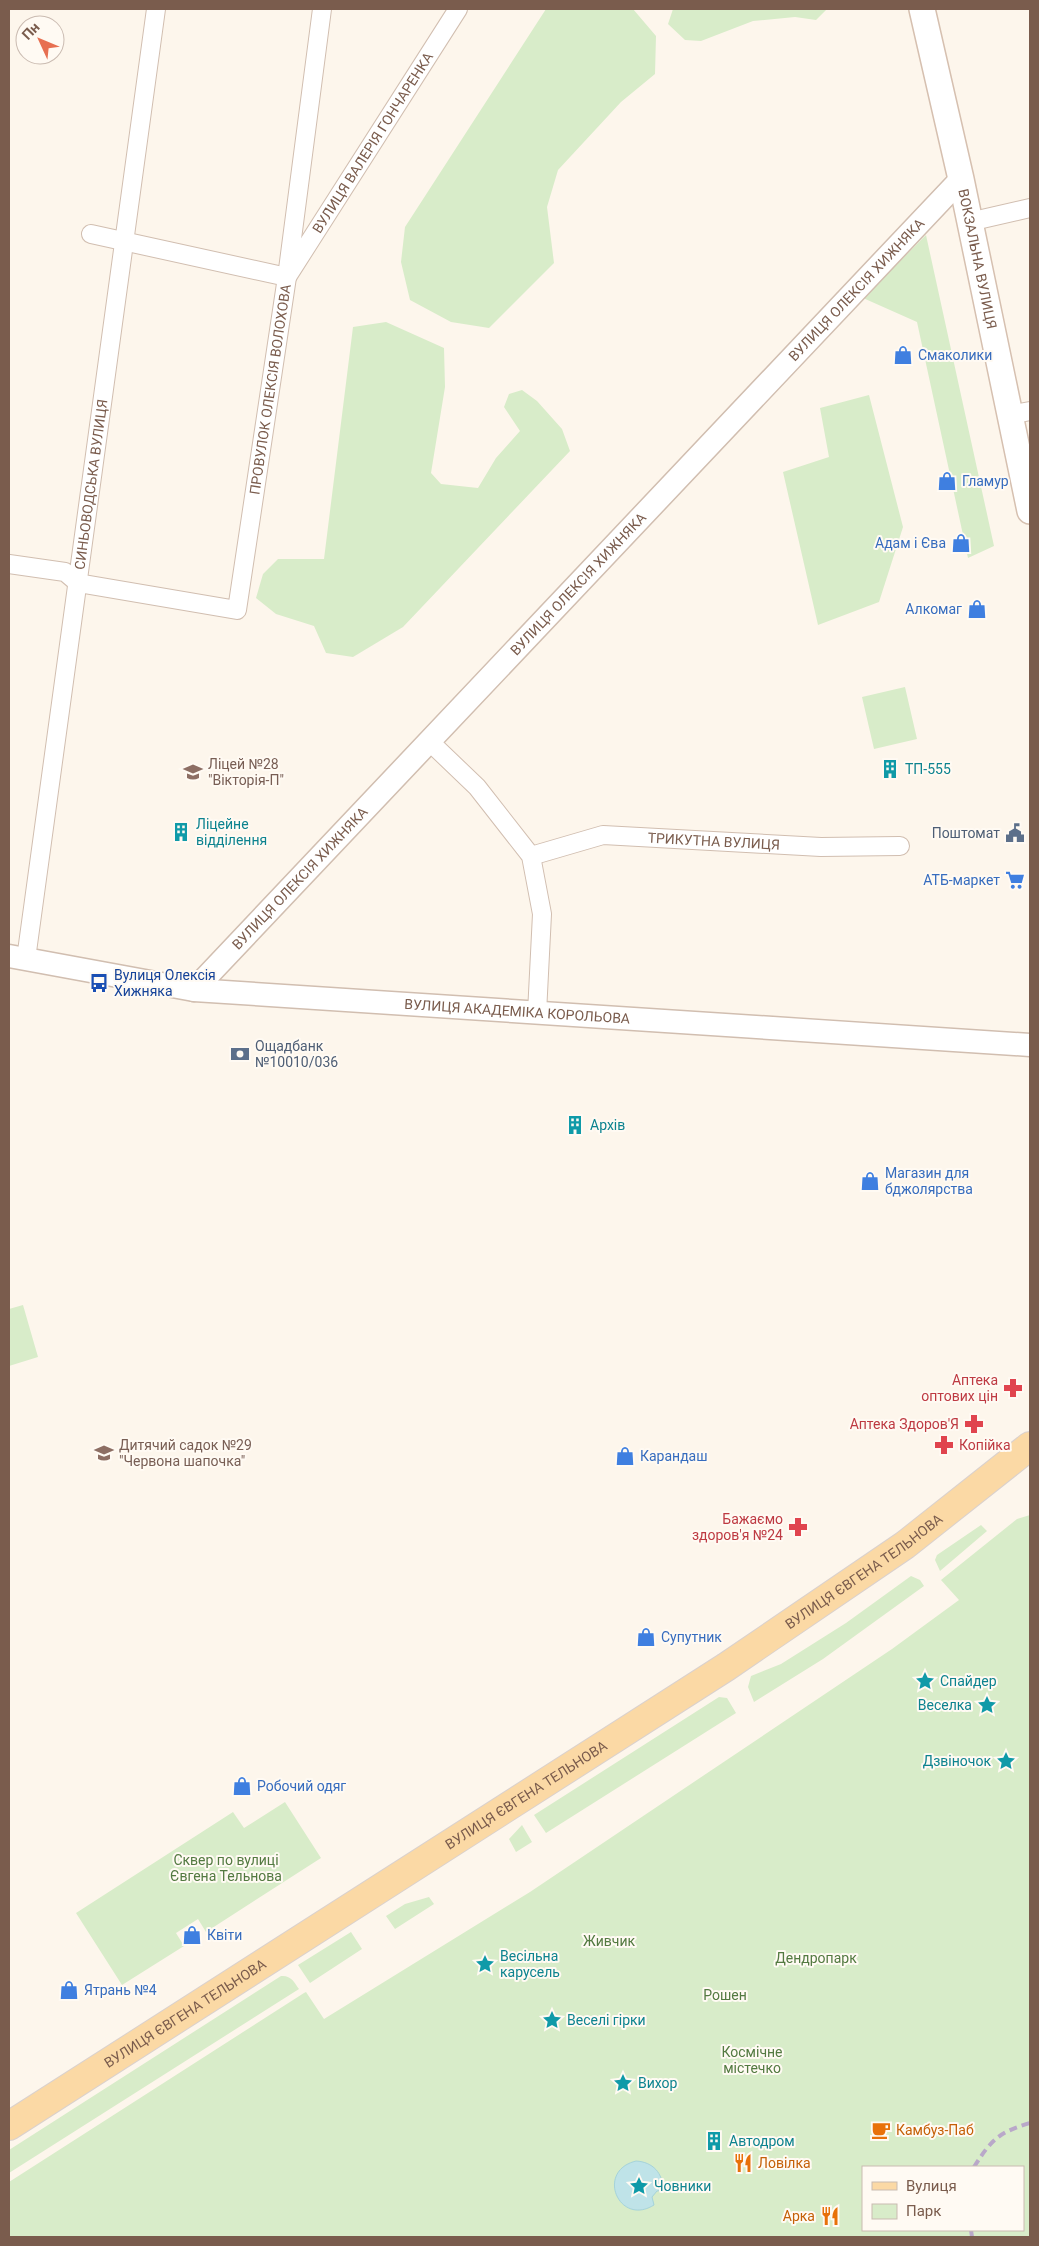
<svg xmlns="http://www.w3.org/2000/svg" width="1039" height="2246" font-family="Roboto,sans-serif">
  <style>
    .green { fill: #d8ecc9; fill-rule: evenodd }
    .water { fill: #bfe3e8; stroke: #a5d3da }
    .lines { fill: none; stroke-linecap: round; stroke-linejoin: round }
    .minor-casing { stroke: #d1beb0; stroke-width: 20 }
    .tertiary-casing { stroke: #d1beb0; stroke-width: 25 }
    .secondary-casing { stroke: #d6c0b0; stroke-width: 28 }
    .primary-casing { stroke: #dad1cd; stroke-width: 30 }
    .minor { stroke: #fff; stroke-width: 18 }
    .tertiary { stroke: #fff; stroke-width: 22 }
    .secondary { stroke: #fff; stroke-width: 25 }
    .primary { stroke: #fbd9a5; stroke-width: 28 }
    .rail { stroke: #b9a8c9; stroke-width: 4; stroke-dasharray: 8 5; stroke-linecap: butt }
    .labels { text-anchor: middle; stroke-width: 4; stroke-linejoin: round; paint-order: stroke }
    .street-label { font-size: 14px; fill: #7a5c4d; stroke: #fffaf3 }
    .shop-label { font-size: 14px; fill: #366cbe; stroke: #fffaf3; text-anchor: start }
    .education-label { font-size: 14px; fill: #785e54; stroke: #fffaf3; text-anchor: start }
    .culture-label { font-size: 14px; fill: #0d838f; stroke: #fffaf3; text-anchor: start }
    .service-label { font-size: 14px; fill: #4e5e75; stroke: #fffaf3; text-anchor: end }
    .transit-label { font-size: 14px; fill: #164399; stroke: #fffaf3; text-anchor: start }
    .health-label { font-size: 14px; fill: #be3a42; stroke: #fffaf3; text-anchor: end }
    .park-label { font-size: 14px; fill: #537a41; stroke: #fffaf3 }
    .food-label { font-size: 14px; fill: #c56008; stroke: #fffaf3; text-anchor: start }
  </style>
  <rect width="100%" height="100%" fill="#fdf6ec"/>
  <path class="green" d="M546,9h87l23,27 -1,38 -34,28 -63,68 -11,37 7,56 -65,65 -38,-6 -41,-22 -9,-38 4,-35z
    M673,9h154l-11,11 -21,-3 -42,4 -52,20 -16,-1 -17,-16z
    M926,235l68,311 -26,12 -51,-236 -54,-24z
    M386,322l58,26 1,39 -14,86 10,11 37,4 18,-30 24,-27 -16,-24 5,-13 13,-4 15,11 25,28 8,22 -167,176 -50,30 -27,-4 -12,-27 -38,-12 -20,-16 7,-24 15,-15h46l29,-232z
    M869,395l34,132 -24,75 -61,23 -35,-153 46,-15 -9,-49z
    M905,687l12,52 -43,10 -12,-52z
    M23,1305l15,52 -29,9v-57z
    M1030,1515v722h-1021v-55l295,-189 2,-1 18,27 206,-127 362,-243 67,-49 -18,-20 76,-61zM863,2167h160v63h-160z
    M981,1525l6,6 -47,40 -5,-11 2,-5z
    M911,1576l9,4 4,6 -101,73 -69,43 -6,-15 3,-11 30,-12 65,-41z
    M719,1697l8,1 9,15 -190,120 -12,-18z
    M285,1802l36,56 -115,74 -8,-13 -22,14 8,13 -62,39 -46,-72 157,-101 11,16z
    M522,1825l10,17 -16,10 -7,-13z
    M429,1897l5,7 -39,25 -9,-13 19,-12z
    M351,1932l11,17 -52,34 -12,-18z
    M281,1976c10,-1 13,6 18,13l-290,184v-23z"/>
  <path class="water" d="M636,2161c17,1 27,12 27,29l-6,1 -5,6 2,8c-35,22 -59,-34 -18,-44z"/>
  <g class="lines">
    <g class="minor-casing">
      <g id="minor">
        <path d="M969,222l61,-14"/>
        <path id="s1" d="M91,234l196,43 171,-268"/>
        <path d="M1010,415l20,-4"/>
        <path id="s2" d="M9,564l56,8 13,11 159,27 50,-333 35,-268"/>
        <path d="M429,741l48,46 54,69 11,58 -5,99"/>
        <path id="s3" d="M531,856l72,-21 218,12 79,-1"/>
        <path id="s4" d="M26,959l130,-950"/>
      </g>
    </g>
    <g class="tertiary-casing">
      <g id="tertiary">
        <path id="s5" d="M9,956l185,34 836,55"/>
        <path id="s6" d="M194,990l767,-811"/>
      </g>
    </g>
    <g class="secondary-casing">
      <g id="secondary">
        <path id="s7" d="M922,9l39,170 69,332"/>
      </g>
    </g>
    <g class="primary-casing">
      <g id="primary">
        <path id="s8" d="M9,2126l717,-459 179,-122 125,-99"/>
      </g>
    </g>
    <use href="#minor" class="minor"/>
    <use href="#tertiary" class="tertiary"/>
    <use href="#secondary" class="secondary"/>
    <use href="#primary" class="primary"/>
    <path class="rail" d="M974,2167c17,-27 25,-35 56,-44
      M971,2230l1,7"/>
  </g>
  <defs>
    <g id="shop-bare" transform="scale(1.5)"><path d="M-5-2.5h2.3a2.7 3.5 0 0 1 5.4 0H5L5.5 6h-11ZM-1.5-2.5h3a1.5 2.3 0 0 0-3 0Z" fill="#3f7fe0" stroke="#fffaf3" stroke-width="2.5" paint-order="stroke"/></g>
    <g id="building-bare" transform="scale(1.5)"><path d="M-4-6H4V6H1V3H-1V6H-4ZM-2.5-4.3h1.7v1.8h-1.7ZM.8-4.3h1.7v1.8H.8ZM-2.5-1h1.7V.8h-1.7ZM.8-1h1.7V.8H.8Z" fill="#0f9aa8" stroke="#fffaf3" stroke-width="2.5" paint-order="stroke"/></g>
    <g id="school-bare" transform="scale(1.5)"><path d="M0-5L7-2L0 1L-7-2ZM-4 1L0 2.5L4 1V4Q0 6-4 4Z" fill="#8d6e63" stroke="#fffaf3" stroke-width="2.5" paint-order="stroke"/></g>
    <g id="civic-bare" transform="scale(1.5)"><path d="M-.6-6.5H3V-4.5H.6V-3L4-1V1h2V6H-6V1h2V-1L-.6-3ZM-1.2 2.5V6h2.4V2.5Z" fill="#5c6f8a" stroke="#fffaf3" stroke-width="2.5" paint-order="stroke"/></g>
    <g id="supermarket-bare" transform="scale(1.5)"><path d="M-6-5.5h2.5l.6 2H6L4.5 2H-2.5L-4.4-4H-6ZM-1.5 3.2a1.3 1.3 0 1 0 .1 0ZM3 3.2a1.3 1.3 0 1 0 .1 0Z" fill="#3f7fe0" stroke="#fffaf3" stroke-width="2.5" paint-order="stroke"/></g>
    <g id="bus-bare" transform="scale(1.5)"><path d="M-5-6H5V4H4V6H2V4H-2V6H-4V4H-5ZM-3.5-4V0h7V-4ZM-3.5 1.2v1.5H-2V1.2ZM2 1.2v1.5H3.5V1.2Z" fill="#1a4fb4" stroke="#fffaf3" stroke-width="2.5" paint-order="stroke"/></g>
    <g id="bank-bare" transform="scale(1.5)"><path d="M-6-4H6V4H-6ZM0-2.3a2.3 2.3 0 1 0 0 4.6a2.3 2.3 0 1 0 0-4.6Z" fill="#5c6f8a" stroke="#fffaf3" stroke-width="2.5" paint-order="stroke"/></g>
    <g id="pharmacy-bare" transform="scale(1.5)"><path d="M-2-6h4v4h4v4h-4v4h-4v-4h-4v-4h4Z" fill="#e0444e" stroke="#fffaf3" stroke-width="2.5" paint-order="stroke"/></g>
    <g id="sight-bare" transform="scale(1.5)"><path d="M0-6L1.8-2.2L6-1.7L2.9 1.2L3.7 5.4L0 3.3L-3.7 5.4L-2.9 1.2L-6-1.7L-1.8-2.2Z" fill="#0f9aa8" stroke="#fffaf3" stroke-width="2.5" paint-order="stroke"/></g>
    <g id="cafe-bare" transform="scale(1.5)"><path d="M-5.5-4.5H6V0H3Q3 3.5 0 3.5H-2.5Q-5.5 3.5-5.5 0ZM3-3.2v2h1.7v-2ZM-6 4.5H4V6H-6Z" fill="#e8710a" stroke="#fffaf3" stroke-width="2.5" paint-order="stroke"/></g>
    <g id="restaurant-bare" transform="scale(1.5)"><path d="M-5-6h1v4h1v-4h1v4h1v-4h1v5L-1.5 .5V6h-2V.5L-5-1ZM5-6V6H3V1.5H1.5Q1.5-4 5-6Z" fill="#e8710a" stroke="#fffaf3" stroke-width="2.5" paint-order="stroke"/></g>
  </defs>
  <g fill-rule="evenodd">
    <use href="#shop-bare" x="903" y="355"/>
    <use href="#shop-bare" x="947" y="481"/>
    <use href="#shop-bare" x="961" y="543"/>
    <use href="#shop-bare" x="977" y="609"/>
    <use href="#building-bare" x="890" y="769"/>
    <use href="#school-bare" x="193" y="772"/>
    <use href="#building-bare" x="181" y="832"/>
    <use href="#civic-bare" x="1015" y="833"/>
    <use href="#supermarket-bare" x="1015" y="880"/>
    <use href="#bus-bare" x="99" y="983"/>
    <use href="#bank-bare" x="240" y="1054"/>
    <use href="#building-bare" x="575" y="1125"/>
    <use href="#shop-bare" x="870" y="1181"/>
    <use href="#pharmacy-bare" x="1013" y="1388"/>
    <use href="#pharmacy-bare" x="974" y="1424"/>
    <use href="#pharmacy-bare" x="944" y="1445"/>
    <use href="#school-bare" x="104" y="1453"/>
    <use href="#shop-bare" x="625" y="1456"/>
    <use href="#pharmacy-bare" x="798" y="1527"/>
    <use href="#shop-bare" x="646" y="1637"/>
    <use href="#sight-bare" x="925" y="1681"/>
    <use href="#sight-bare" x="987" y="1705"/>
    <use href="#sight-bare" x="1006" y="1761"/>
    <use href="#shop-bare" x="242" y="1786"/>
    <use href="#shop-bare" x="192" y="1935"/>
    <use href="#sight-bare" x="485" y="1964"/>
    <use href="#shop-bare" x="69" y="1990"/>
    <use href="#sight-bare" x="552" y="2020"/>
    <use href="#sight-bare" x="623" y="2083"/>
    <use href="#cafe-bare" x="881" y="2130"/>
    <use href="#building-bare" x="714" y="2141"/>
    <use href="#restaurant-bare" x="743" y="2163"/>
    <use href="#sight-bare" x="639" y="2186"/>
    <use href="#restaurant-bare" x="830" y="2216"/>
  </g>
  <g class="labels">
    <g class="street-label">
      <text dy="5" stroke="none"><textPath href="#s1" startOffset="360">ВУЛИЦЯ ВАЛЕРІЯ ГОНЧАРЕНКА</textPath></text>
      <text dy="5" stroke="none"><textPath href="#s7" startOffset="256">ВОКЗАЛЬНА ВУЛИЦЯ</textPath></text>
      <text dy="5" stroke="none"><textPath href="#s6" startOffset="964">ВУЛИЦЯ ОЛЕКСІЯ ХИЖНЯКА</textPath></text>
      <text dy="5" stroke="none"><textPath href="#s2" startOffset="458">ПРОВУЛОК ОЛЕКСІЯ ВОЛОХОВА</textPath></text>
      <text dy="5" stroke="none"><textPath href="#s4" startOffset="479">СИНЬОВОДСЬКА ВУЛИЦЯ</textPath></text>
      <text dy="5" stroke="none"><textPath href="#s6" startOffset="559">ВУЛИЦЯ ОЛЕКСІЯ ХИЖНЯКА</textPath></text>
      <text dy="5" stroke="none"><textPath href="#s3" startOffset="186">ТРИКУТНА ВУЛИЦЯ</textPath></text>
      <text dy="5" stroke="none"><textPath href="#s6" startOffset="154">ВУЛИЦЯ ОЛЕКСІЯ ХИЖНЯКА</textPath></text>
      <text dy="5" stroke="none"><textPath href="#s5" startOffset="512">ВУЛИЦЯ АКАДЕМІКА КОРОЛЬОВА</textPath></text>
      <text dy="5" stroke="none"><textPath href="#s8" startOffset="1019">ВУЛИЦЯ ЄВГЕНА ТЕЛЬНОВА</textPath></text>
      <text dy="5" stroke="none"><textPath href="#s8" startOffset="614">ВУЛИЦЯ ЄВГЕНА ТЕЛЬНОВА</textPath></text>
      <text dy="5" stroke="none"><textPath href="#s8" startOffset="209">ВУЛИЦЯ ЄВГЕНА ТЕЛЬНОВА</textPath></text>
    </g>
    <g class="shop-label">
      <text x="918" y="360">Смаколики</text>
      <text x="962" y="486">Гламур</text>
      <text x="946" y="548" text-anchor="end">Адам і Єва</text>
      <text x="962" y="614" text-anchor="end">Алкомаг</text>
      <text x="1000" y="885" text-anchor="end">АТБ-маркет</text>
      <text x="885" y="1178">Магазин для<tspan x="885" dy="16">бджолярства</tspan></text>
      <text x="640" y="1461">Карандаш</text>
      <text x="661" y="1642">Супутник</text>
      <text x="257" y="1791">Робочий одяг</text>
      <text x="207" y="1940">Квіти</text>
      <text x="84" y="1995">Ятрань №4</text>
    </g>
    <g class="education-label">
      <text x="208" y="769">Ліцей №28<tspan x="208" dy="16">"Вікторія-П"</tspan></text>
      <text x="119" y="1450">Дитячий садок №29<tspan x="119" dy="16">"Червона шапочка"</tspan></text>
    </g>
    <g class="culture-label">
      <text x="905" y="774">ТП-555</text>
      <text x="196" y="829">Ліцейне<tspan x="196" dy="16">відділення</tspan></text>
      <text x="590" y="1130">Архів</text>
      <text x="940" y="1686">Спайдер</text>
      <text x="972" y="1710" text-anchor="end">Веселка</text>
      <text x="991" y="1766" text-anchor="end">Дзвіночок</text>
      <text x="500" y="1961">Весільна<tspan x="500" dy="16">карусель</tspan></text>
      <text x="567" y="2025">Веселі гірки</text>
      <text x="638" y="2088">Вихор</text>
      <text x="729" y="2146">Автодром</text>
      <text x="654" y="2191">Човники</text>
    </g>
    <g class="service-label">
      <text x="1000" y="838">Поштомат</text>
      <text x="255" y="1051" text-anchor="start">Ощадбанк<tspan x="255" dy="16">№10010/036</tspan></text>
    </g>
    <g class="transit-label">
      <text x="114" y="980">Вулиця Олексія<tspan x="114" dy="16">Хижняка</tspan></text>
    </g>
    <g class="health-label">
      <text x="998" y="1385">Аптека<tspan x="998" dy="16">оптових цін</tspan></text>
      <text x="959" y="1429">Аптека Здоров'Я</text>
      <text x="959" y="1450" text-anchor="start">Копійка</text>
      <text x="783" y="1524">Бажаємо<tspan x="783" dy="16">здоров'я №24</tspan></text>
    </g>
    <g class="park-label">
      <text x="226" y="1865">Сквер по вулиці<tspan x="226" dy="16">Євгена Тельнова</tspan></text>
      <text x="609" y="1946">Живчик</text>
      <text x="816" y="1963">Дендропарк</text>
      <text x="725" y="2000">Рошен</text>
      <text x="752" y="2057">Космічне<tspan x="752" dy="16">містечко</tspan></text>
    </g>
    <g class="food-label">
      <text x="896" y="2135">Камбуз-Паб</text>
      <text x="758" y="2168">Ловілка</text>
      <text x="815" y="2221" text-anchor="end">Арка</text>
    </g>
  </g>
  <rect width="1039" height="2246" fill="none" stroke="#7a5c4d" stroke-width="20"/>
  <rect x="862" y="2166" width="162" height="65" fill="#fffaf3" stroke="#cabbb1"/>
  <rect x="872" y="2182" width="25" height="8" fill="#fbd9a5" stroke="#cabbb1"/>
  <text x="906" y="2191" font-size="15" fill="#7a5c4d">Вулиця</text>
  <rect x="872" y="2204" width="25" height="15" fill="#d8ecc9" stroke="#cabbb1"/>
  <text x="906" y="2216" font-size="15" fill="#7a5c4d">Парк</text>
  <g transform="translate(40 40) rotate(314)"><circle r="24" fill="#fffaf3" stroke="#cabbb1"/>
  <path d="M0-4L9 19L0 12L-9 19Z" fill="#e76f51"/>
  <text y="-8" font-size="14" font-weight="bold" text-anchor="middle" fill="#7a5c4d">Пн</text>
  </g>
</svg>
